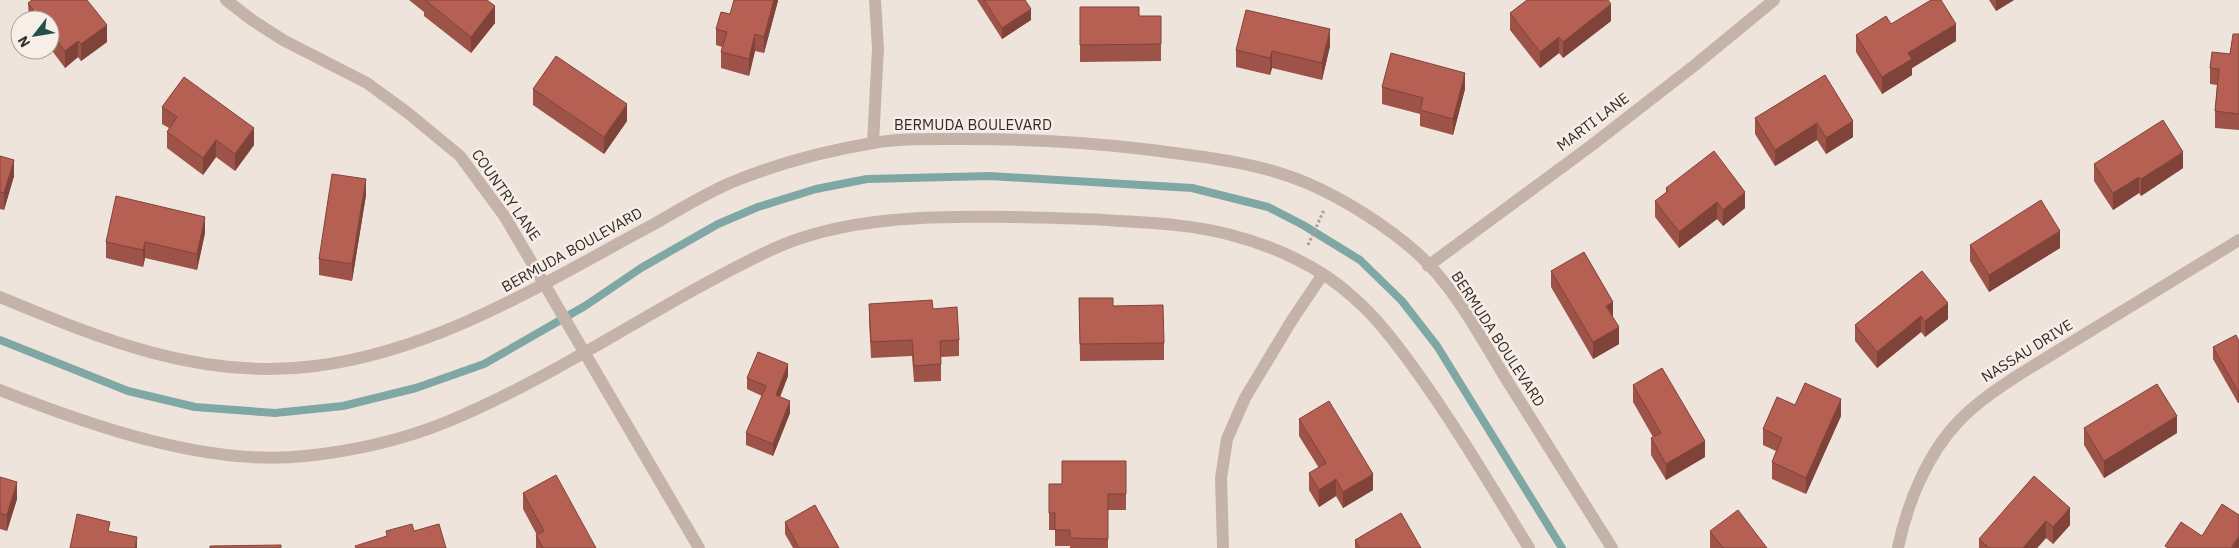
<svg xmlns="http://www.w3.org/2000/svg" width="2239" height="548" font-family="'IBM Plex Sans',sans-serif">
  <style>
    .lines { fill: none; stroke-linecap: round; stroke-linejoin: round }
    .stream { stroke: #7fa8a5; stroke-width: 8 }
    .path { stroke: #b19d94; stroke-width: 3; stroke-dasharray: 2.5 2.5; stroke-linecap: butt }
    .minor { stroke: #c5b3aa; stroke-width: 12 }
    .wall { fill: #9d5347 }
    .shaded-wall { fill: #7f433a }
    .building { fill: #b66053; stroke: #7f433a }
    .labels { text-anchor: middle; stroke-width: 5; stroke-linejoin: round; paint-order: stroke }
    .street-label { font-size: 15px; fill: #332b28; stroke: #f7eee8 }
  </style>
  <rect width="100%" height="100%" fill="#eee4dc"/>
  <g class="lines">
    <path class="stream" d="M0,340l128,51 67,16 80,6 68,-7 73,-18 68,-24 101,-58 56,-38 77,-44 40,-17 58,-18 51,-10 123,-3 202,12 76,19 35,18 57,35 42,41 35,45 125,202"/>
    <path class="path" d="M1308,245l16,-35"/>
    <path class="minor" d="M226,0l26,20 31,20 84,43 41,30 52,43 45,61 194,331
      M873,143l5,-95 -3,-48
      M1428,266l164,-121 103,-80 79,-65
      M0,297c101,42 202,84 315,69 125,-16 232,-85 341,-143 24,-14 49,-29 74,-40 46,-19 94,-32 143,-40 31,-5 62,-4 93,-4 63,0 124,3 186,11 52,7 106,12 155,33 37,16 80,43 110,70 35,31 62,81 86,121 36,58 73,116 109,174
      M0,390c89,35 208,77 305,66 49,-5 98,-16 144,-35 113,-47 213,-120 324,-172 72,-33 162,-33 240,-32 35,1 70,1 105,4 37,2 77,4 113,14 43,11 90,32 123,63 22,19 40,43 57,66 43,59 80,122 118,184
      M1223,548l-2,-70 6,-39 18,-41 47,-78 31,-46
      M1898,548c9,-44 29,-94 61,-127 18,-19 40,-33 61,-47l219,-134"/>
  </g>
  <path class="wall" d="M409,0h78l8,23 -24,30 -47,-37v-4z
    M778,0l-14,53 -9,-2 -6,25 -28,-8v-16l1,-5 -6,-2v-16l14,-15z
    M977,0h48l6,20 -29,19z
    M1989,0h25l-18,11z
    M28,3l79,39 -26,19 -3,-4 -13,11 -15,-20v-28h-21z
    M1080,7l59,9h22v45l-81,1z
    M1510,13l101,8 -48,37 -4,-5 -19,15 -30,-38z
    M1891,24l65,17 -44,27v7l-30,19 -26,-42v-17z
    M2239,34v96l-24,-2v-17l2,-26 -7,-1v-16l20,-14z
    M1330,46l-8,34 -50,-12 -2,7 -34,-8v-17z
    M1825,75l28,62 -27,17 -9,-14 -42,26 -20,-32v-16z
    M1382,87l83,2 -12,46 -33,-9v-12l-38,-10z
    M533,89l94,32 -23,33 -71,-49z
    M162,107l92,38 -19,26 -19,-14 -13,18 -36,-27v-16l2,-4 -7,-4z
    M0,156l14,20 -10,34 -4,-1z
    M2094,164l89,4 -42,28 -2,-3 -26,17 -19,-29z
    M1666,188l79,20 -22,18 -6,-7 -38,29 -24,-31v-16l11,-8z
    M366,195l-14,86 -33,-6v-16z
    M205,233l-8,37 -52,-12 -2,9 -37,-9v-16z
    M1970,245l90,3 -71,44 -19,-31z
    M1551,271l62,47 6,26 -26,15 -42,-72z
    M1922,271l26,48 -23,18 -4,-5 -44,36 -22,-27v-16z
    M1079,298l85,45v17l-84,1z
    M869,304l64,5 26,31v16l-18,1v24l-27,1 -2,-26 -41,2 -2,-38z
    M2239,341v62h-1l-25,-44v-12z
    M788,376l-8,21 10,16 -17,43 -27,-11v-12l16,-37 -15,-7v-11z
    M1633,385l72,72 -39,23 -15,-25v-17l2,-1 -20,-35z
    M1795,405l46,11 -35,78 -34,-15v-17l4,-11 -13,-6v-16z
    M1299,419l74,71 -30,18 -7,-12 -17,11 -10,-17v-17l10,-5 -20,-32z
    M2084,428l93,5 -73,45 -20,-33z
    M1126,461v49h-18v38h-38v-2h-15v-16h-6v-46h13z
    M0,477l17,22 -10,32 -7,-2z
    M523,493l73,55h-60v-13h1l-14,-26z
    M2070,508v17l-17,19 -7,-6 -9,10h-58v-9z
    M785,522l54,26h-46l-8,-14z
    M1710,531l57,17h-57z
    M1355,540l66,8h-66z"/>
  <path class="shaded-wall" d="M774,0h4v1l-14,52v-16z
    M1996,0h18l-18,11z
    M1611,4v17l-48,37v-16z
    M495,6v17l-24,30v-16z
    M1031,9v11l-29,19v-11z
    M1956,24v17l-44,27v7l-30,19v-17l26,-24z
    M107,25v17l-26,19v-17z
    M1330,29v17l-8,34v-17z
    M755,34v17l-6,25v-17z
    M1559,37v16l-19,15v-16z
    M78,41v16l-13,11v-17z
    M1272,51v17l-2,7v-17z
    M1465,73v16l-12,46v-16z
    M627,104v17l-23,33v-17z
    M1853,121v16l-27,17v-16z
    M1817,123v17l-42,26v-16z
    M254,128v17l-19,26v-17z
    M216,140v17l-13,18v-17z
    M2183,152v16l-42,28v-17z
    M14,160v16l-10,34v-17z
    M2139,177v16l-26,17v-17z
    M366,179v16l-14,86v-17z
    M1745,192v16l-22,18v-16z
    M1717,202v17l-38,29v-16z
    M205,217v16l-8,37v-16z
    M2060,231v17l-71,44v-17z
    M145,242v16l-2,9v-17z
    M1613,302v17l-7,-13z
    M1948,303v16l-23,18v-16z
    M1921,316v16l-44,36v-16z
    M1619,327v17l-26,15v-17z
    M788,364v12l-12,31v-12z
    M2238,391h1v12h-1z
    M1841,399v17l-35,78v-16z
    M790,401v12l-17,43v-12z
    M2177,416v17l-73,45v-17z
    M1705,441v16l-39,23v-16z
    M1373,474v16l-30,18v-16z
    M1336,479v17l-17,11v-17z
    M17,482v17l-10,32v-16z
    M2070,508v17l-17,19v-17z
    M2046,521v17l-9,10h-14z
    M2239,536v12h-8z
    M137,537v11h-2z"/>
  <path class="building" d="M32,0h55l20,25 -26,19 -3,-3 -13,10 -15,-19v-12h-9l-13,-17z
    M425,0h62l8,6 -24,31z
    M734,0h40l-10,37 -9,-3 -6,25 -28,-7 6,-20 -11,-3 5,-17 9,2z
    M984,0h41l6,9 -29,19z
    M1527,0h81l3,4 -48,38 -4,-5 -19,15 -30,-39z
    M1931,0h10l15,24 -48,29 4,6 -30,18 -26,-42 30,-19 5,8z
    M1080,7h59v9h22v28l-81,1z
    M1246,10l84,19 -8,34 -50,-12 -2,7 -34,-8z
    M2233,34h6v80l-24,-3 4,-42 -9,-1 2,-16 18,2z
    M1391,53l74,20 -12,46 -33,-9 3,-12 -41,-11z
    M556,56l71,48 -23,33 -71,-48z
    M1825,75l28,46 -27,17 -9,-15 -42,27 -20,-32z
    M184,77l70,51 -19,26 -19,-14 -13,18 -36,-26 10,-15 -15,-10z
    M2163,120l20,32 -42,27 -2,-2 -26,16 -19,-29z
    M1714,151l31,41 -22,18 -6,-8 -38,30 -24,-31 13,-10 -2,-3z
    M0,156l14,4 -10,33 -4,-1z
    M332,174l34,5 -14,85 -33,-5z
    M116,196l89,21 -8,37 -52,-12 -2,8 -37,-8z
    M2041,200l19,31 -71,44 -19,-30z
    M1584,252l29,50 -7,4 13,21 -26,15 -42,-71z
    M1922,271l26,32 -23,18 -4,-5 -44,36 -22,-27z
    M1079,298h34v8l50,-1 1,38 -84,1z
    M932,300l1,9 24,-2 2,33 -19,1 1,23 -27,2 -2,-26 -41,2 -2,-38z
    M2236,335l3,6v50h-1l-25,-44z
    M758,352l30,12 -12,31 14,6 -17,43 -27,-11 20,-47 -19,-8z
    M1662,368l43,73 -39,23 -15,-26 10,-5 -28,-48z
    M1805,383l36,16 -35,79 -34,-16 10,-24 -19,-9 14,-32 18,8z
    M2157,384l20,32 -73,45 -20,-33z
    M1329,401l44,73 -30,18 -7,-13 -17,11 -10,-17 17,-10 -27,-44z
    M1062,461h64v33h-18v45l-38,-1v-8h-15v-17h-6v-29h13z
    M556,475l40,73h-53l-7,-13 8,-4 -21,-38z
    M2034,476l36,32 -17,19 -7,-6 -23,27h-34l-10,-9z
    M0,477l17,5 -10,33 -7,-2z
    M2222,504l17,11v21l-8,12h-63l-3,-2 16,-24 21,14z
    M815,505l24,43h-40l-14,-26z
    M1738,510l29,38h-44l-13,-17z
    M1401,513l20,35h-61l-5,-8z
    M77,514l33,8 -2,9 29,6 -2,11h-65z
    M412,524l2,7 25,-7 7,24h-90l-1,-2 32,-10 -1,-5z
    M281,545v3h-71v-2z"/>
  <g class="labels">
    <g class="street-label">
      <text transform="translate(1593 122) rotate(-37)" y="5">MARTI LANE</text>
      <text x="973" y="130">BERMUDA BOULEVARD</text>
      <text transform="translate(506 195) rotate(55)" y="5">COUNTRY LANE</text>
      <text transform="translate(572 250) rotate(-29)" y="5">BERMUDA BOULEVARD</text>
      <text transform="translate(1498 339) rotate(57)" y="5">BERMUDA BOULEVARD</text>
      <text transform="translate(2027 351) rotate(-32)" y="5">NASSAU DRIVE</text>
    </g>
  </g>
  <g transform="translate(35 35) rotate(239)"><circle r="24" fill="#f7eee8" stroke="#a9a09b"/>
  <path d="M0-4L9 19L0 12L-9 19Z" fill="#23504e"/>
  <text y="-8" font-size="14" font-weight="bold" text-anchor="middle" fill="#332b28">N</text>
  </g>
</svg>
